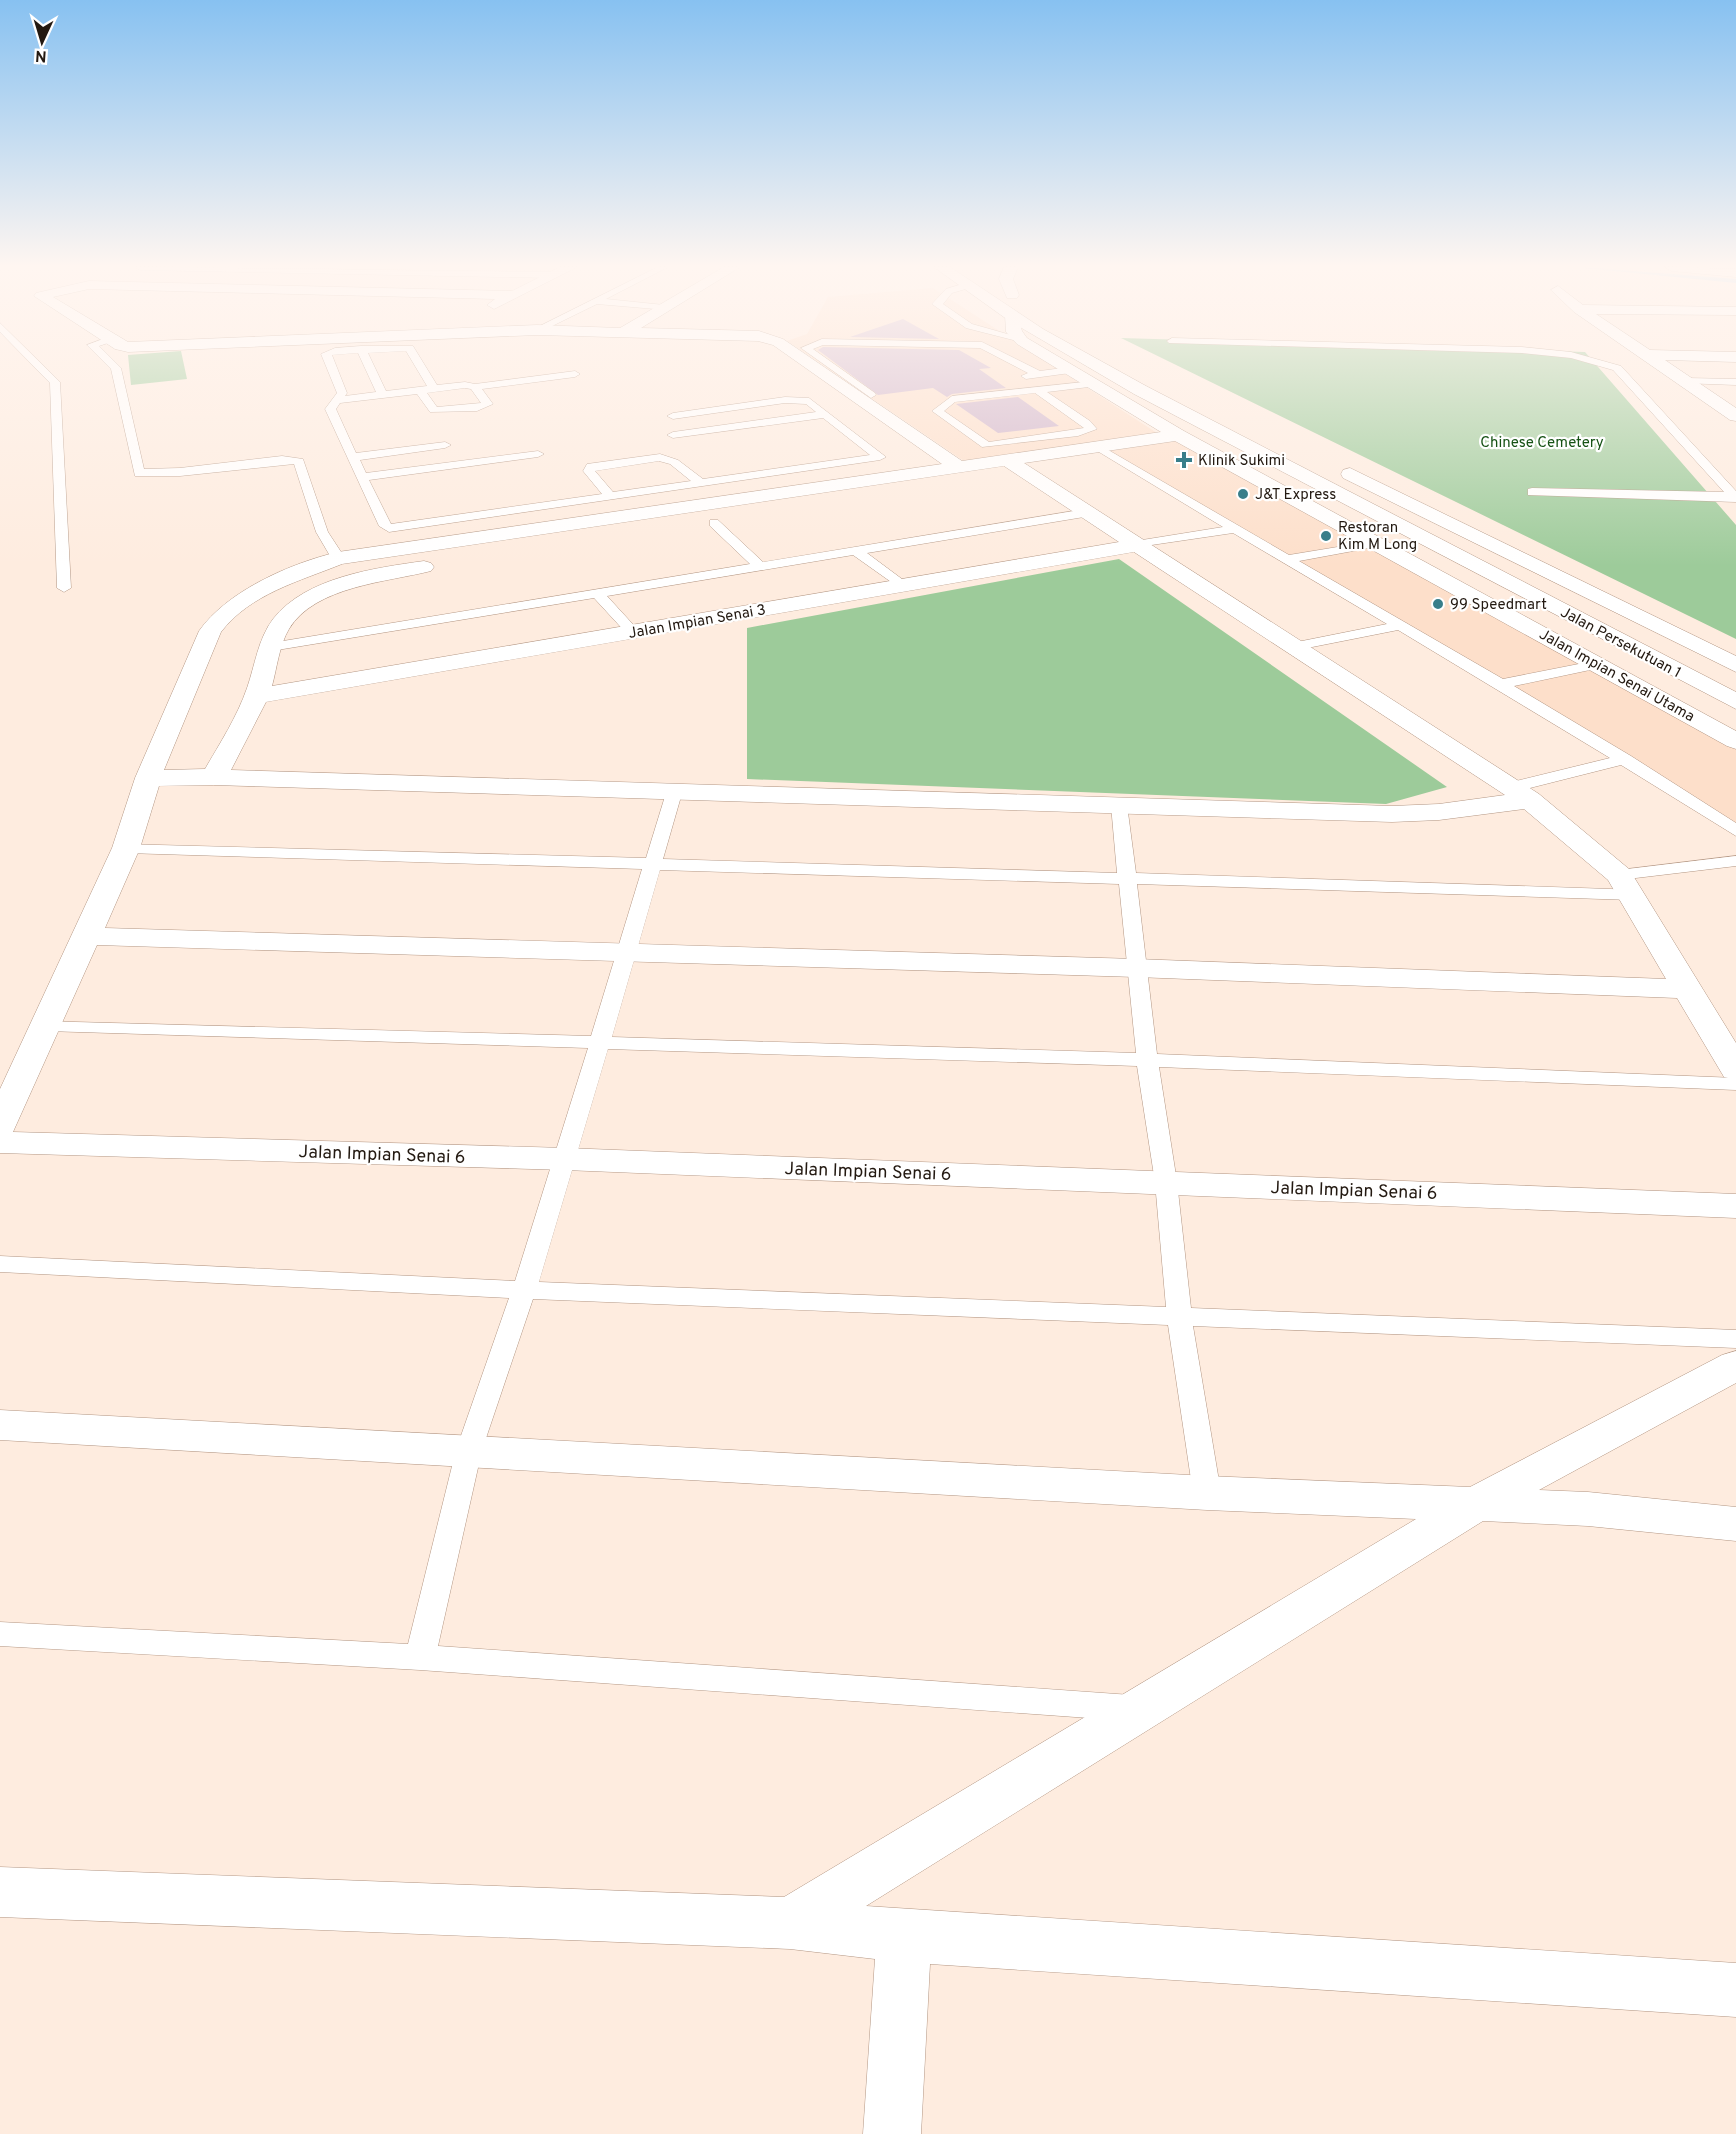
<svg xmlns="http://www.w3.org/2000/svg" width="1736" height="2134" font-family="Overpass,sans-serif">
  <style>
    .built { fill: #fddfca }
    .green { fill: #9dcb9a }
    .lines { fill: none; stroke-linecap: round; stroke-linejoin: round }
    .stream { fill: #96d4fe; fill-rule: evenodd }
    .building { fill: #cfb3ca }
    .service-casing { stroke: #b39683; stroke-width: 1 }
    .minor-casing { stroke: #b39683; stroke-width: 1 }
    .trunk-casing { stroke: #b39683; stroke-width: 1 }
    .service { fill: #fff; fill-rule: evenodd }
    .minor { fill: #fff; fill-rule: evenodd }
    .trunk { fill: #fff; fill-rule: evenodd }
    .poi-dot { fill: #387e8a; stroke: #fff; stroke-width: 2 }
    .labels { text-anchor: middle; stroke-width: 4.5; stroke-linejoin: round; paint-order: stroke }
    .far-park-label { font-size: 15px; fill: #165215; stroke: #fff }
    .far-poi-label { font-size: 15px; fill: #231911; stroke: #fff; text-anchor: start }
    .far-street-label { font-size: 15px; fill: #231911; stroke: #fff }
    .street-label { font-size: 18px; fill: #231911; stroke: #fff }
  </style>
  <rect width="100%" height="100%" fill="#feecdf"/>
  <path class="built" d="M933,288l224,145 -193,28 -177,-120 20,-7 21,-37z
    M1175,439l561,310v77l-239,-146 -391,-231z"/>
  <path class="green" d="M1121,338l464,14 151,173v114z
    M181,351l6,28 -56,6 -3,-30z
    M1119,559l328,228 -61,17 -639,-25v-151z"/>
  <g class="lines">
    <path class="stream" d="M1581,267l155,12v4l-153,-15z"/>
  </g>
  <path class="building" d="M903,319l36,20 -89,-2z
    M823,347l136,3 32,18 -12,1 27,19 -54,6 -5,3 -14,-9 -55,7 -60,-45z
    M1018,397l41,29 -61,7 -42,-29z"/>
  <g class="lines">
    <g class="service-casing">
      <path id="service" d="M136,267l418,5 4,3 -4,3 -414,-8z
        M658,267h10l-62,32 58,6 5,3 -2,2 -70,-6 -57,28 -8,-2z
        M966,283l3,1v4l-17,5 -9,11 29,20 53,15v4l-59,-15 -34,-24 14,-15z
        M0,323l60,59 11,206 -7,4 -7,-4 -7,-205 -50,-51z
        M111,336l3,1v4l-15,5 22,22 23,101 36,-1 102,-12 21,3 25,73 17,26 -2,3h-10l-17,-29 -22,-68 -114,12h-45l-24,-107 -24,-24z
        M1172,338l350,9 49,5 50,14 115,125v11l-208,-7v-6l4,-1 192,4 -111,-122 -42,-12 -49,-5 -353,-10 -2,-2z
        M822,339l160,3 58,29 30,-4 5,3 -5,3 -44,6 -5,-3 7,-3 -48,-25 -157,-3 -10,4 62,44 1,2 -5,3 -70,-50z
        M361,346h52l24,39 28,-3 10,2 100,-13 5,3 -5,3 -93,12 11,15 -16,7 -47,1 -13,-18 -77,9 -4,6 20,44 89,-11 6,3 -6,3 -85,12 6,13 172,-22 6,3 -6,3 -169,23 22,44 211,-30 -19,-23 4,-7 73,-10 18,6 25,19 167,-24 -47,-37 -150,20 -6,-3 6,-3 143,-20 -10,-8 -21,-1 -112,16 -6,-3 6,-3 112,-16 24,1 77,59 -6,3 -491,72 -10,-6 -54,-117 12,-16 -16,-39 14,-6zM406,351l21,35 -41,5 -18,-38zM358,353l18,39 -31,4 2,-3 -15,-38zM465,388l6,1 10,14 -44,4 -10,-14zM659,461l11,3 21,17 -78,11 -18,-21z
        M1686,378l50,1v6l-54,-2v-4z
        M1093,381l4,1v4l-50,6 43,29 7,8 -19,7 -96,11 -50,-36 20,-15zM1035,393l49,35 -95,14 -45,-31 11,-9z
        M1098,444l191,111 91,-15v6l-81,15 204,118 96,-19 5,1 2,3 -2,3 -90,19 117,70 105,67v13l-115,-71 -111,28 -6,-1 -2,-4 2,-4 106,-26 -212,-128 -106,21 -5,-1 -2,-3 2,-3 100,-20 -154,-91 -102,15 -1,-3 6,-4 87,-14 -129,-78 -2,-2z
        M1086,509l6,4 -2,3 -223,37 39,29 2,3 -7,4 -48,-34 -246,41 33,36 -7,4 -5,-1 -34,-37 -323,53 -7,-4 7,-4 479,-79 -40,-38v-6h8l45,42z
        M674,788l8,5 -19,66 454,14 -6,-68 8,-5 8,5 9,68 503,17 3,4 -3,4 -6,2 -496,-16 20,170 579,24v12l-577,-23 18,115 14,126 545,22v18l-543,-22 28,167 -4,7 -10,4 -10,-4 -4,-7 -25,-168 -635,-26 -51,151 -44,196 693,49 11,4 4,9 -4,9 -11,4 -711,-51 -420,-24v-24l408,22 48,-194 53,-152 -509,-26v-16l515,25 73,-233 -542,-17 -7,-2 -3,-4 3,-4 552,15 51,-167 -516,-16 -6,-1 -3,-4 3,-4 526,14 20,-65zM660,870l459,14 17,169 -524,-16zM608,1049l529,17 18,116 11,125 -627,-25z
        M1736,856v10l-117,14 -9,-5 9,-5z"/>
    </g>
    <g class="minor-casing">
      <path id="minor" d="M560,267h17l-83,42 -7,-4 8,-6 -406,-10 -36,8 75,45 409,-17 83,3 104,-61h16l-99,61 118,3 24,8 179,122 199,-29 -144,-88 -11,-12 -1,-17 2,-3h10l5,19 5,7 157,93 552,300v18l-9,-3 -552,-305 -151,22 515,331 90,75 107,174v37l-12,-3 -47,-79 -541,-21 -1039,-32 -84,187 552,16 1171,46v24l-1171,-48 -565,-17v-64l112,-241 23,-70 64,-147c28,-40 92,-68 139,-79l604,-88 -169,-119 -15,-4 -221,-6 -409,17 -13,-3 -81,-53 2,-3 53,-12 423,10zM1004,466l115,76 -847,144c5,-18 7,-40 17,-57 26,-43 99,-47 142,-58l3,-4 -3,-4 -7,-2c-49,7 -118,16 -151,58 -15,20 -18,46 -26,69 -10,29 -27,55 -42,81l-41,1 57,-138c29,-38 79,-51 121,-68zM1134,552l371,243 -66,9 -47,2 -1161,-36 35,-68zM214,785l1178,37 47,-2 85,-11 84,71 58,99 -530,-20 -1031,-31 35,-80 19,-62z
        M1004,267h14l-5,12 6,16 -2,3h-10l-8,-19z
        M1665,267l71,2v8l-64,-6z
        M1558,286l25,19 153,2v8l-140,-1 54,36 86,2v10l-71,-2 71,48v13l-6,-1 -156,-108 -23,-22z
        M1736,1351v32l-197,107 49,2 148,15v34l-148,-15 -105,-5 -617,385 870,57v54l-806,-53 -9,170h-58l12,-175 -85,-10 -790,-32v-50l784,30 632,-378 -209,-9 -1207,-70v-30l1207,66 263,11 252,-132z"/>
    </g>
    <g class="trunk-casing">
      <path id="trunk" d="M934,267h16l93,62 103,57 590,306v17l-602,-315 -126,-74z
        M1350,468l386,188v16l-393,-194 -2,-4 2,-4z"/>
    </g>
    <use href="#service" class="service"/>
    <use href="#minor" class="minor"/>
    <use href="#trunk" class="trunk"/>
  </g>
  <linearGradient id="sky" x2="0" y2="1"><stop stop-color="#87c1f1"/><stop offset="0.47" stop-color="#fff6f1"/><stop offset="1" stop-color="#fff6f1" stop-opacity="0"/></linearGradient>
  <rect width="1736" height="566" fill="url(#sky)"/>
  <g class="poi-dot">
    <path d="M1181 451h6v6h6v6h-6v6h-6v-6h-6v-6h6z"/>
    <circle cx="1243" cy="494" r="6"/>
    <circle cx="1326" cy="536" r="6"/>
    <circle cx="1438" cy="604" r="6"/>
  </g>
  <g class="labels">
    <g class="far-park-label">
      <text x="1542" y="447">Chinese Cemetery</text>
    </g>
    <g class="far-poi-label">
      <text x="1198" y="465">Klinik Sukimi</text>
      <text x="1255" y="499">J&amp;T Express</text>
      <text x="1338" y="532">Restoran<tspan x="1338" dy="17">Kim M Long</tspan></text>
      <text x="1450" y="609">99 Speedmart</text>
    </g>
    <g class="far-street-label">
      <text transform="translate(697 621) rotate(-10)" y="5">Jalan Impian Senai 3</text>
      <text transform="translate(1621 642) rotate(28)" y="5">Jalan Persekutuan 1</text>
      <text transform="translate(1617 675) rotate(29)" y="5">Jalan Impian Senai Utama</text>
    </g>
    <g class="street-label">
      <text transform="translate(382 1154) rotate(2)" y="6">Jalan Impian Senai 6</text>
      <text transform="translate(868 1171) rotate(2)" y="6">Jalan Impian Senai 6</text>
      <text transform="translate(1354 1190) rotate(2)" y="6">Jalan Impian Senai 6</text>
    </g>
  </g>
  <g transform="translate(42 42) rotate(184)" stroke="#ffffff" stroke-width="4.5" paint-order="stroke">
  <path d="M0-4.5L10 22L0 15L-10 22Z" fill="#231911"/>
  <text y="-9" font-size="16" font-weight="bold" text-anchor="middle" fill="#231911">N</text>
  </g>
</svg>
